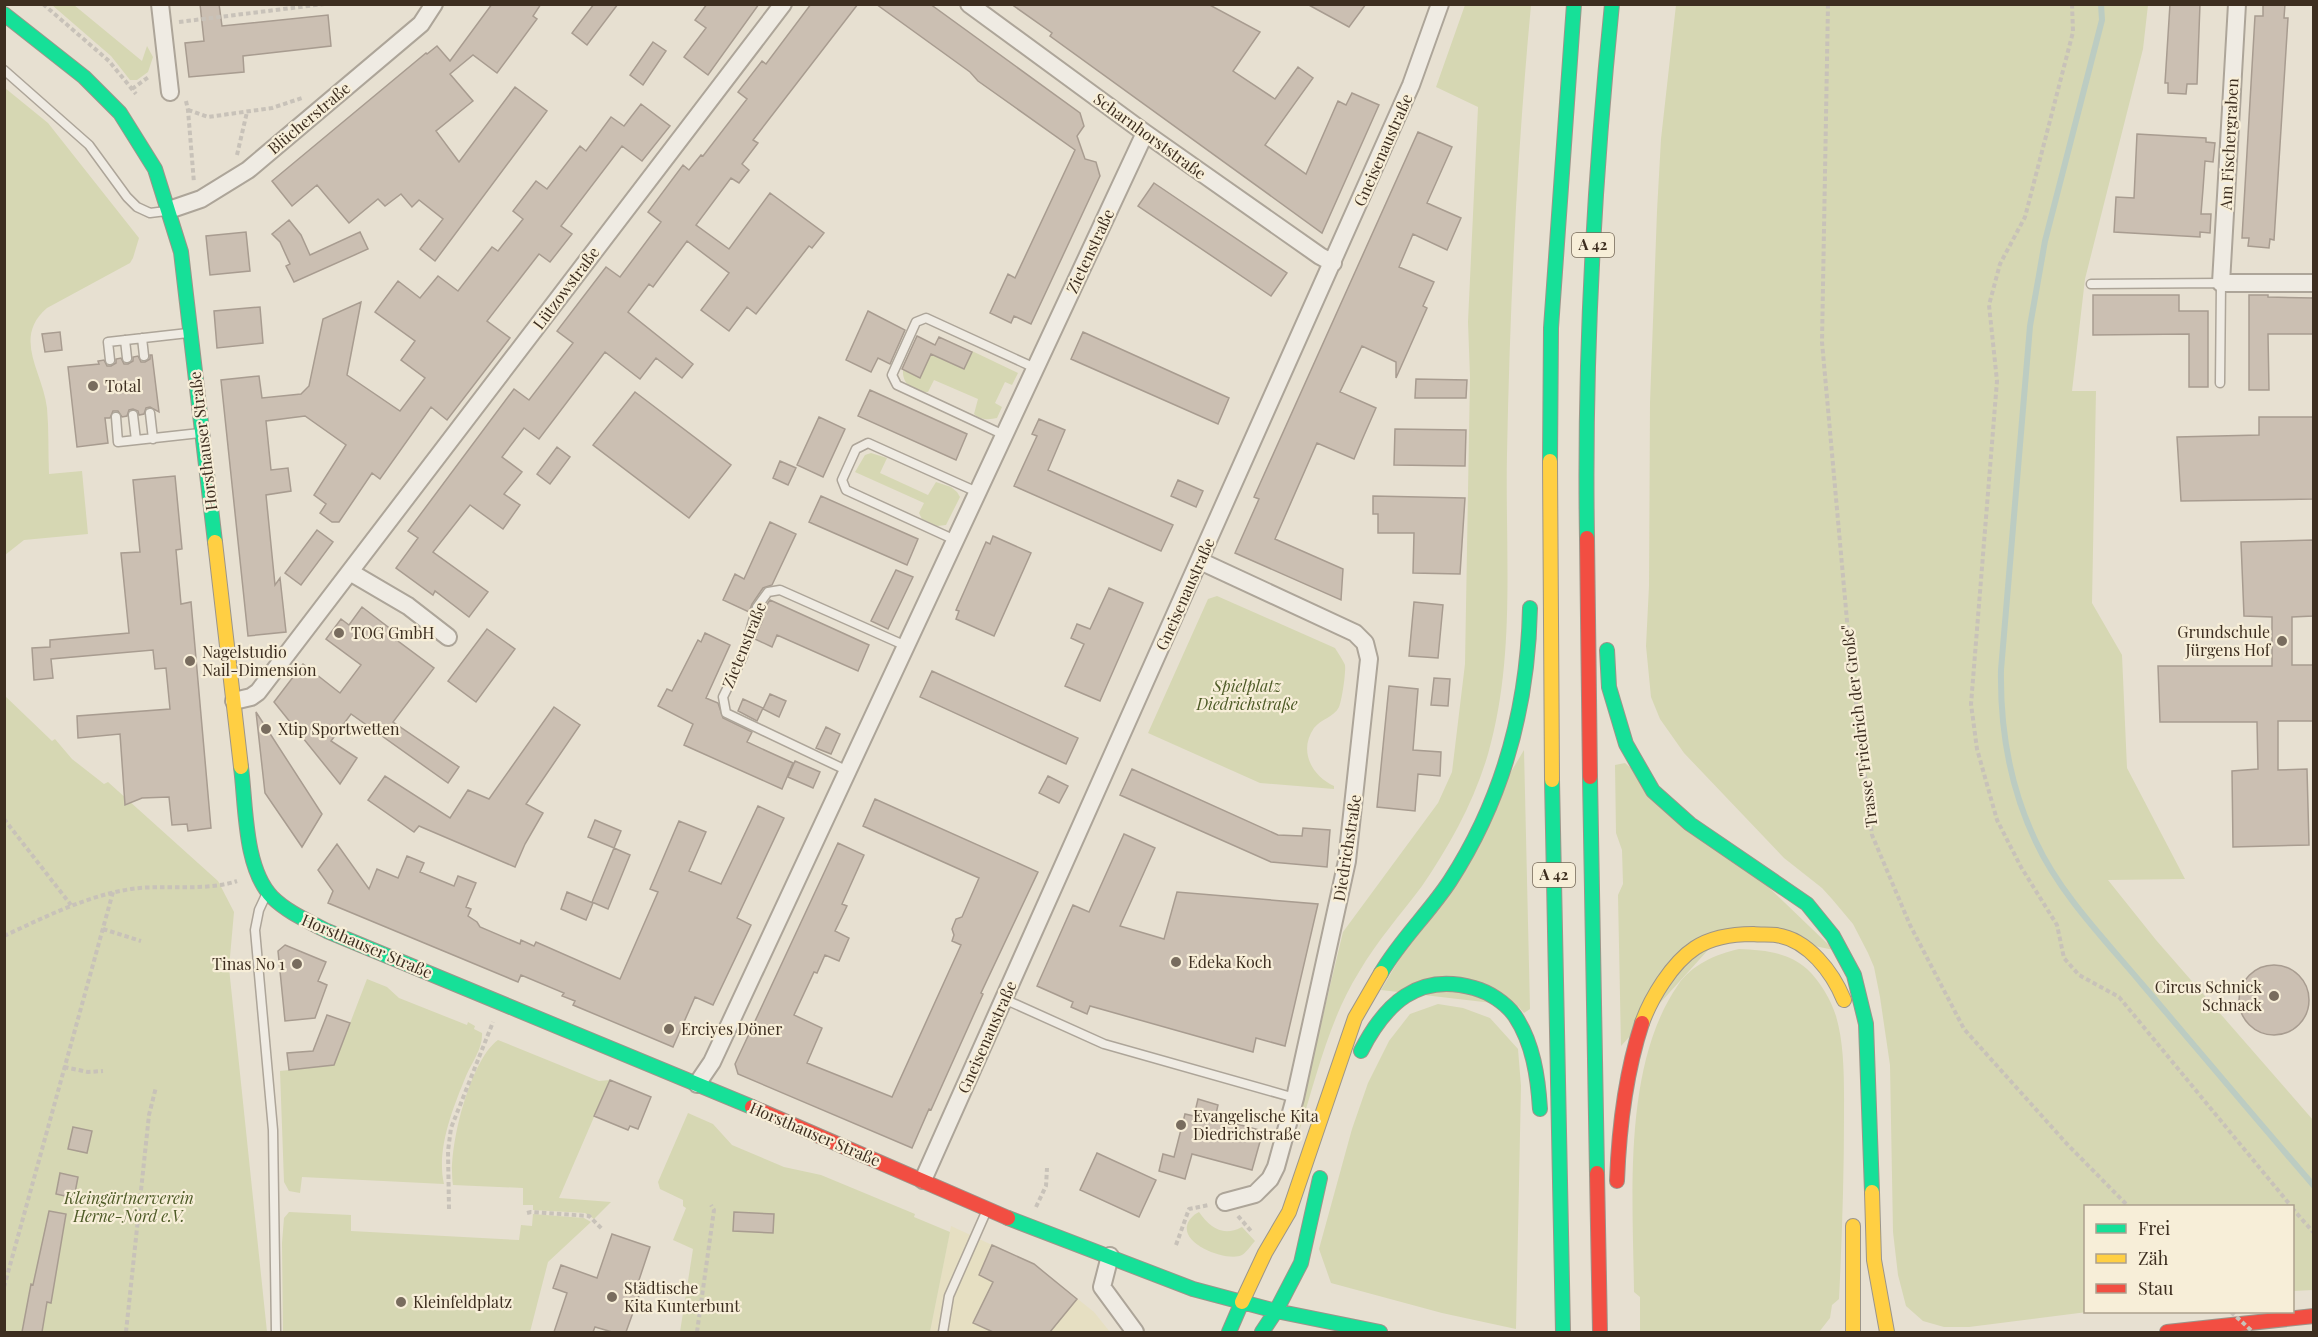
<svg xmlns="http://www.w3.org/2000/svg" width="2318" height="1337" font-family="'Playfair Display',serif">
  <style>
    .farmland { fill: #e6dfc2 }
    .green { fill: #d6d7b3 }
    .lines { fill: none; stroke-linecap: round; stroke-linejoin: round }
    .stream { stroke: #bcccc2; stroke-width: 6 }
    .building { fill: #cbbfb2; stroke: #a89c90; stroke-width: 1.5 }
    .lane-casing { stroke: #ada599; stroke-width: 11 }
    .street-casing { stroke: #ada599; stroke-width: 20 }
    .fast-casing { stroke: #9c958a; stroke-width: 16 }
    .slow-casing { stroke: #9c958a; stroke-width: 16 }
    .jam-casing { stroke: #9c958a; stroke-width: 16 }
    .path { stroke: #c8c2b9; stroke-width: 4; stroke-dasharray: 4.5 3; stroke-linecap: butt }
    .lane { stroke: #efebe3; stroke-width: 8 }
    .street { stroke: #efebe3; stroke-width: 16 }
    .fast { stroke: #16e098; stroke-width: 14 }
    .slow { stroke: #ffcf43; stroke-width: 14 }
    .jam { stroke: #f24e42; stroke-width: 14 }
    .path-bridge { stroke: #c8c2b9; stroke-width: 4; stroke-dasharray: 4.5 3; stroke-linecap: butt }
    .poi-dot { fill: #786c5e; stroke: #f7eed8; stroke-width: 2 }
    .labels { text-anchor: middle; stroke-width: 4.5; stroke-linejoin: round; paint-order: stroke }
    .shield { fill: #f7eed8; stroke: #756857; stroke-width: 1.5 }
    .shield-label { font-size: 15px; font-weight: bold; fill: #3d2e20 }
    .street-label { font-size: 16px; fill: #3d2e20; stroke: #f7eed8 }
    .poi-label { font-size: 16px; fill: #3d2e20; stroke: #f7eed8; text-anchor: start }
    .park-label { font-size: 16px; font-style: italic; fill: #4d5a26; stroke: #f7eed8 }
  </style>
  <rect width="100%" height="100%" fill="#e7e0d1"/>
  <path class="farmland" d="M951,1226l84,39 59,47 16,20h-180z"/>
  <path class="green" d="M52,5h22l68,56 5,-15 6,11 -5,15 -11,8h-7l-19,-24z
    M1465,5h66c-14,149 -21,299 -24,449 -2,99 9,203 -19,300 -14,48 -38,91 -66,132 -21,28 -45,55 -63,86 -30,48 -43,106 -60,160l6,-42 38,-158 95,-129 14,-31 13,-108 5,-287 -2,-55 10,-215 -42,-20z
    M1676,5h472l-5,44 -58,230 -13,112h24l-4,212 30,52 5,113 58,111 -77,1 48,60 157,180v170l-20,1 -1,-85h-206l1,106 -118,15h-25l-21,-6 -17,-15 -8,-31 -5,-43 -3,-167 -10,-68 -6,-30 -6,-14 -15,-29 -21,-25 -10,-11 -38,-30 -100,-105 -24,-34 -9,-22 -5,-51 3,-60 1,-183 7,-192 4,-72z
    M5,88l43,35 91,115 -6,20 -3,5 -83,45c-35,30 -4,64 0,100 2,22 1,44 2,66l33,-3 6,63 -64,6 -19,15z
    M972,351l46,22 -6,12 -7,-3 -10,21 7,4 -5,11c-8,2 -17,2 -23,-4l4,-15 -44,-19 -6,12c-14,0 -26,-7 -25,-22l17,8 11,-24 33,15z
    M871,453l16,5 -7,15 48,22 8,-13 15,5 6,5 3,5 -14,28 -9,1 -15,-7 -3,-6 5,-10 -69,-31 10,-17z
    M1217,596l118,52c3,5 8,12 10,17 1,7 -3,35 -6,42 -5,10 -18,12 -25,21 -16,23 -2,48 20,58v3l-74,-6 -112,-50 60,-134z
    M4,695l48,46 3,-2 17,20 32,25 4,-2 110,99 16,31 -5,56 38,364h-262z
    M1524,750l6,259 -6,4 -6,-7 -137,-16z
    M1625,763l133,114 76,73 -106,-22 -107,118 -3,-151 5,-11 -1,-34 -6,-17 -1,-68z
    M1739,949c25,1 49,3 68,20 13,12 24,31 29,47 9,31 8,67 8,100 0,61 -2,122 -5,183l-7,6 -2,13 -11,14h-179v-35l-6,-5c-1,-94 -12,-226 44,-307 13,-20 38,-31 61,-36z
    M367,979l20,8 12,11 68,27 1,-3 7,4 -1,3 8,4c1,15 -10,29 -16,43 -13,32 -30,73 -22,108l-142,-7 -2,16 -11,-2 -5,-9 -4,-111 54,-6z
    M1438,1004l25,4 27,10 28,31 3,37 -5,243 -74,-16 -111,-30 -12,-34 33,-120 16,-46 21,-42 21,-27z
    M498,1040l101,41 11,-1 -51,118 52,4 -17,17 -9,-6 -52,-3v-5h-10v-17l-70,-3c-6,-35 17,-125 45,-145z
    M688,1113l25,11 19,21 52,22 37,8 94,39 -1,3 36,15 -20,100h-250l13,-83 -20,-9 13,-32 -3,-2v-6l-23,-11 -2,-7z
    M289,1212l62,3v16l168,9 2,-15 11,1 1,-12 51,4 7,4 -43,40 -18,70h-247l-1,-89 2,-25z
    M1199,1212c11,16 24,25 43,15l13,14c-4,4 -8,11 -13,14 -13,7 -59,-9 -55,-29 1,-6 6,-11 12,-14z"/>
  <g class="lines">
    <path class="stream" d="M2101,4l1,16 -57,221 -15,85 -29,344c-1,60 9,118 35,172 24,52 70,99 106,142 57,67 114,135 172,202"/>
  </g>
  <path class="building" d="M200,4h19l3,22 106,-11 3,31 -88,10 1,16 -55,5 -4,-34 19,-2z
    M492,4h49l-8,12 4,3 -40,54 -24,-18 -23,19 23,27 -37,30 23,31 56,-75 32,24 -112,150 -15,-12 23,-30 -24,-19 -7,7 -11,-13 -16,12 -7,-7 -29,24 -32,-38 -25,21 -20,-25 154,-128 1,1 10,-8 13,15z
    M594,4h24l-31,41 -15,-12z
    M707,4h52l-51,71 -24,-18 22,-29 -11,-8z
    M811,4h47l-105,136 5,3 -16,21 7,6 -10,13 -8,-5 -35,47 33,24 41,-56 54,40 -12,15 -3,-2 -53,68 -9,-7 -18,24 -28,-21 28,-37 -42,-32 -34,46 -4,-3 -21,28 65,52 -11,14 -26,-20 -16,21 -35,-27 -66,87 -15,-11 -22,29 20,15 -18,22 16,11 -17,24 -33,-24 -37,47 55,40 -19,25 -34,-26 -2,4 -37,-27 22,-30 -10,-7 106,-142 15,11 44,-57 -16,-12 49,-64 14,10 41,-55 -13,-10 35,-47 6,5 12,-15 2,1 44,-57 -9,-7 24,-31 4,3z
    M876,4h54l150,109 4,13 -7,10 8,23 11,3 4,14 -69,148 -17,-8 -3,7 -21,-10 18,-39 7,4 60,-128 -97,-69 -8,-9z
    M1011,4h197l52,28 -27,39 42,28 23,-32 15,11 -48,67 41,29 32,-73 8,4 6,-12 27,12 -57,128 -272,-197 2,-3z
    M1307,4h59l-17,23z
    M2170,4h30l-3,80h-10l-1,10 -18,-1v-10h-3z
    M2263,4h22l-1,14h4l-14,222 -4,-1 -1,9 -21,-2 1,-8h-7l13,-222h8z
    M653,42l13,9 -23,34 -13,-10z
    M641,104l29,22 -28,35 -20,-15 -61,80 11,8 -22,28 -11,-8 -52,67 23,17 -63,82 -16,-13 -51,72 -8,-6 -33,49h-7l-12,-9 6,-9 -12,-9 32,-50 -41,-29 -39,5 5,49 17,-2 3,23 -25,4 9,90 5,-7 6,54 -38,4 -27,-256 38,-4 3,22 39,-4 8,-8 14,-67 38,-17 -14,73 53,36 25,-33 -24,-18 14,-19 -40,-29 23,-31 22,17 18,-22 20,15 34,-44 6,4 25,-32 -10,-8 23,-30 11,8 33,-43 6,5 25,-34 13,9z
    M1418,132l34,15 -25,56 34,15 -14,32 -34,-16 -14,33 35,15 -11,24 4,2 -31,70v-16l-34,-16 -22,46 36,16 -14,32 -8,19 -37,-16 -42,96 68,30 -2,31 -106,-47 24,-54 -5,-2z
    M2137,134l69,4v4l9,1 -2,19 -8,-1 -2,28 -2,25h10l-1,19 -10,-1v5l-86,-5 2,-35 18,1z
    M1154,183l133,90 -16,23 -133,-90z
    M289,220l12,15 9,20 50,-23 8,17 -74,33 -8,-16 4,-2 -10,-22 -8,-8z
    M246,232l4,39 -40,4 -4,-39z
    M2093,295h86v16h29v76h-19v-53l-96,1z
    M2249,295h19v2l45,1v36h-45l1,56h-20z
    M260,307l3,36 -46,5 -3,-37z
    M868,311l37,19 -15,34 -12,-6 -7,14 -25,-12z
    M60,332l2,18 -17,2 -3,-18z
    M1083,332l146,66 -11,26 -147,-65z
    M917,336l18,9 4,-8 33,15 -8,17 -33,-15 -11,24 -18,-9z
    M150,355h2l7,57 -9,-5 -4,1 -2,6 -5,1 -1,-4 -5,-2 -4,1 -2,6 -5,1 -4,-6h-5l-3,7h-5l3,25 -31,4 -9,-80 31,-3 -1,-3 6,-1 3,6h4l5,-3v-4l5,-1 3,6h4l5,-3v-4l5,-1 3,6h4l5,-3z
    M1416,379l51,1 -1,18h-51z
    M870,390l97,44 -11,26 -98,-44z
    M635,392l96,73 -42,53 -96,-73z
    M819,417l26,12 -22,48 -26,-12z
    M2259,417h54v82l-132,2 -4,-64 82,-2z
    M1039,419l26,11 -17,40 125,55 -12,26 -147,-65 23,-50 -5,-2z
    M1395,429l71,1 -1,36 -71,-1z
    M557,447l13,10 -20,27 -13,-10z
    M780,461l16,7 -8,17 -15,-7z
    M175,476l7,73 -6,1 5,54 10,-2 20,226 -23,3 -1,-7 -15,1 -3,-28 -27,1 -17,7 -5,-71 -42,4 -1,-22 93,-7 -4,-41 -11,1 -2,-19 -102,9 2,19 -19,2 -2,-32 18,-1v-7l79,-7 -8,-80 19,-1 -7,-72z
    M1178,480l25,11 -7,16 -25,-11z
    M821,496l97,43 -11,26 -98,-43z
    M1373,496l92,2 -5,76 -47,-1 1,-40h-36v-19h-5z
    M770,522l26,12 -24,51 -9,3 -11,16 -3,8 -26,-12 12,-26 9,5z
    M317,530l16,12 -32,43 -16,-12z
    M993,536l38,17 -37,83 -38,-17 3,-8 -3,-1 30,-68 4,2z
    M2313,540v76l-21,1v48h21v56h-35v49l29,-1 2,76 -76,2 -1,-76 26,-2 -1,-47h-97l-2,-56h114v-49l-28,-1 -3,-74z
    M896,570l17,7 -25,52 -17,-8z
    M1109,588l34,15 -43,98 -35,-15 19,-42 -13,-6 6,-14 13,5z
    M770,600l99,45 -11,26 -81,-36 -5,12 -17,-8 8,-20 -3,-1 3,-8z
    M1414,602l29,3 -5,53 -29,-2z
    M362,607l39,30 -3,4 36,27 -41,54 66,45 -11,16 -97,-69 -20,27 26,17 -17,26 -66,-82 29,-38 37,29 21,-28 -35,-26 15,-20 8,6z
    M487,629l28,20 -39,53 -28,-21z
    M705,633l25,12 -24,53 12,5 5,15 29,14 -5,10 46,21 -11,26 -98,-44 9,-21 -35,-18 9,-17 5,2 26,-51 3,2z
    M932,671l146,67 -12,26 -146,-67z
    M1434,678l16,1 -2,27 -17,-1z
    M1389,686l29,3 -5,61 28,2 -1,24 -22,-2 -3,37 -38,-4z
    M770,694l16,7 -7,16 -16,-8z
    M743,699l20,9 -6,13 -19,-10z
    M554,707l26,18 -54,79 17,9 -18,31 -10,23 -96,-41 -5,6 -46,-32 17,-24 65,42 18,-28 21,9z
    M256,712l66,102 -20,33 -37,-54z
    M826,727l14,7 -9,20 -15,-6z
    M795,761l25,11 -7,16 -25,-11z
    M1132,769l146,66 24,1 1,-8 27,2 -3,37 -56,-5 -151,-67z
    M1048,776l20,10 -9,17 -20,-10z
    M875,799l163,73 -57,121 2,1 -52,116 -2,-1 -17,39 -174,-74 -3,-10 103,-221 26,12 -22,49 5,2 -12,25 14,7 -10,23 -14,-6 -8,18 -3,-1 -20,43 28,13 -15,35 85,34 69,-152 -9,-4 2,-6 -2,-6 4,-10 6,-2 17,-39 -116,-52z
    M758,806l26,12 -47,100 14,7 -38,80 -18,-8 -22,50 -100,-42 2,-4 -13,-5 2,-3 -43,-18 -3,7 -190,-79 5,-12 -15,-21 19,-26 32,45 8,-20 21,9 9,-22 17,7 -4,9 34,14 4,-10 18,7 -10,24 5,2 -3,7 9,6 3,5 40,17 1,-4 13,6 2,-4 84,37 38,-87 -8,-3 29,-68 27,11 -17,39 32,13z
    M595,820l26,11 -7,17 -26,-11z
    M1124,834l31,14 -35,78 44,13 13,-47 141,12 -33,142 -29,-8 -3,14 -163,-46 -3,8 -16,-7 2,-5 -36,-16 36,-81 16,7z
    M614,848l16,7 -22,54 -16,-7z
    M567,892l26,11 -7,17 -25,-11z
    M285,945l41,17 -8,19 9,4 -12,33 -30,3 -7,-70z
    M2239 1000a35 35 0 1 1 70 0a35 35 0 1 1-70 0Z
    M327,1015l23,8 -16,42 -45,5 -2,-17 26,-2z
    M610,1080l41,17 -13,32 -8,-3 -2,4 -34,-14z
    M1198,1099l20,6 -3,13 48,13 -11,39 -60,-16 -7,25 -26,-8 4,-17 11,3 11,-43 9,2z
    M73,1127l19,4 -5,22 -19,-4z
    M1097,1153l59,27 -17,37 -59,-27z
    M60,1173l18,4 -4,21 -18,-4z
    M49,1211l17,3 -15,89 -4,-1 -5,30h-20l9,-48 2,1z
    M734,1212l40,2 -1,19 -40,-2z
    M612,1234l38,13 -11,33 5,2 -18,50h-14l-17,-5 -2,5h-39l13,-39 -14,-5 8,-23 36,13z
    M992,1245l42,19 43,35 -27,33h-57l-20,-9 20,-41 -14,-7z"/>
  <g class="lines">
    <g class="lane-casing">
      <path id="lane" d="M4,70l85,75 38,52 10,10 13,6 16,-2
        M2091,284l130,-1 -1,100
        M142,338l2,18
        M125,340l2,18
        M110,360l-2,-18 80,-9
        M150,413l3,26
        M133,415l3,25
        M116,417l2,25 82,-9
        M1004,435l-107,-50 -5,-10 24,-53 10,-4 109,50
        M955,540l-109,-50 -4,-10 14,-31 12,-6 109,49
        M848,771l-122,-58 -3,-16 20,-41 14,-49 11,-15 12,-2 126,56
        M266,895l-7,15 -4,20 18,200 3,202
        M1004,999l100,45 191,54
        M943,1332l6,-36 37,-84"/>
    </g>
    <g class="street-casing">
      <path id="street" d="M160,4l10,88
        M969,4l176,129 175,123 13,7
        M2237,4l-16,279h93
        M169,210l32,-11 47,-29 173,-146 13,-20
        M1200,561l155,72 10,10 4,16 -22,202 -52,237 -19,69 -6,12 -15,15 -30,8
        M350,572l58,34 40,31
        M234,701l17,-4 7,-5 525,-688
        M697,1084l15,-22 433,-929
        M923,1180l488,-1095 29,-81
        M1110,1256l-8,31 33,45"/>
    </g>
    <g class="fast-casing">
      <path id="fast" d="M4,14l80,63 36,36 35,56 26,83 34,290
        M1550,461l1,-133 23,-324
        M1587,538c-3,-178 7,-357 25,-534
        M1607,650l2,37 17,57 27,47 37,33 117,80 26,32 21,39 12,49 6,168
        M241,767c5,38 3,101 31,130 15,15 36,24 55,34l425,176
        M1590,777l7,396
        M1552,780l11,552
        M1381,973c19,-33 48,-60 69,-92 53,-82 78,-175 80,-273
        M1361,1051c24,-47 57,-79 113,-63 15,4 32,15 41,28 18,27 23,61 25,93
        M1008,1218l185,71 83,22 104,21
        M1276,1311l25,-48 19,-85
        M1229,1332l13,-30
        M1262,1332l14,-21"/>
    </g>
    <g class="slow-casing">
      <path id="slow" d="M1550,461l2,319
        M215,542l26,225
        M1642,1023c9,-25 30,-60 53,-75 17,-11 38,-14 58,-14 7,1 16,0 23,1 32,4 57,38 68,65
        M1872,1192l2,68 13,72
        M1853,1226v106
        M1242,1302l23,-49 24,-41 66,-194 26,-45"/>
    </g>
    <g class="jam-casing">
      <path id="jam" d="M1587,538l3,239
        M752,1107l256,111
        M1597,1173l3,159
        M1617,1181c2,-54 8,-106 25,-158
        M2167,1332l147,-16"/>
    </g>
    <path class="path" d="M43,4l66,57 27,33
      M1828,4l-6,338 27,301 23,192 38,90 54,104 103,115 61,62
      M2072,4l1,28 -48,185 -25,47 -11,41 8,76 -26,323 6,45 20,71 24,47 36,58 7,33 15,17 40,22 172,209
      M179,22l145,-18
      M132,89l18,-13
      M186,101l2,9 6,73
      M188,110l20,7 64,-9 30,-10
      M237,155l10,-43
      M4,819l67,86
      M103,929l38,12
      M4,936c41,-19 82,-40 127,-47 34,-5 73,3 106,-8
      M64,1067l24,5 15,-1
      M1036,1207l10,-21 1,-18
      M2292,1208l22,25
      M449,1209l-1,-58 3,-23 42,-106
      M527,1213l4,-1 58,4 13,13
      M1238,1216l13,15
      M1176,1245l13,-36 20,-4
      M4,1287l109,-395
      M126,1332l23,-217 7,-28
      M697,1332l17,-122 -3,-5"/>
    <use href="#lane" class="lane"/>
    <use href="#street" class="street"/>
    <use href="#fast" class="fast"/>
    <use href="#slow" class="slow"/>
    <use href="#jam" class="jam"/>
    <path class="path-bridge" d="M2231,1312l22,20"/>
  </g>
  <g class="poi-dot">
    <circle cx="93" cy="386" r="6"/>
    <circle cx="339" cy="633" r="6"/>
    <circle cx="2282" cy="641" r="6"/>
    <circle cx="190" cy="661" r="6"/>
    <circle cx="266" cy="729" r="6"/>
    <circle cx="1176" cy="962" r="6"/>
    <circle cx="297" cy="964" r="6"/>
    <circle cx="2274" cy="996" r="6"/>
    <circle cx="669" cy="1029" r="6"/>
    <circle cx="1181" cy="1125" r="6"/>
    <circle cx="612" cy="1297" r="6"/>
    <circle cx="401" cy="1302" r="6"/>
  </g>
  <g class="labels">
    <g class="shield">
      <rect x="1572" y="233" width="42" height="24" rx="4.5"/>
      <rect x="1533" y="863" width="42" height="24" rx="4.5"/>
    </g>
    <g class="shield-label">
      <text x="1593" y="250">A 42</text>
      <text x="1554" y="880">A 42</text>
    </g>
    <g class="street-label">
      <text transform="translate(309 118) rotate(-40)" y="6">Blücherstraße</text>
      <text transform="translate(1150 136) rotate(36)" y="6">Scharnhorststraße</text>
      <text transform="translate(2229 144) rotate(-87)" y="6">Am Fischergraben</text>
      <text transform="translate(1383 150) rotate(-66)" y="6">Gneisenaustraße</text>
      <text transform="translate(1090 251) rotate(-65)" y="6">Zietenstraße</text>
      <text transform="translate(566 288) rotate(-53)" y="6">Lützowstraße</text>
      <text transform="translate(203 441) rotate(-97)" y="6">Horsthauser Straße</text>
      <text transform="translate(1185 594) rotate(-66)" y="6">Gneisenaustraße</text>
      <text transform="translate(744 645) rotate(-68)" y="6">Zietenstraße</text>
      <text transform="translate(1859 726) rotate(-97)" y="6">Trasse "Friedrich der Große"</text>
      <text transform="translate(1347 848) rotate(-81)" y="6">Diedrichstraße</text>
      <text transform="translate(367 946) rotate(23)" y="6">Horsthauser Straße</text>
      <text transform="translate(987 1037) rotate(-66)" y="6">Gneisenaustraße</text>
      <text transform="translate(815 1134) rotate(23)" y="6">Horsthauser Straße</text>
    </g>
    <g class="poi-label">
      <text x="105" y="392">Total</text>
      <text x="2270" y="638" text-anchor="end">Grundschule<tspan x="2270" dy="18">Jürgens Hof</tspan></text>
      <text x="351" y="639">TOG GmbH</text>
      <text x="202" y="658">Nagelstudio<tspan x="202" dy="18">Nail-Dimension</tspan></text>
      <text x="278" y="735">Xtip Sportwetten</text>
      <text x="1188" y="968">Edeka Koch</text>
      <text x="285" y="970" text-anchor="end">Tinas No 1</text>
      <text x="2262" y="993" text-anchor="end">Circus Schnick<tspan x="2262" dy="18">Schnack</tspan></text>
      <text x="681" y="1035">Erciyes Döner</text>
      <text x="1193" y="1122">Evangelische Kita<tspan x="1193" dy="18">Diedrichstraße</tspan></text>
      <text x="624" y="1294">Städtische<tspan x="624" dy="18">Kita Kunterbunt</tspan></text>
      <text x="413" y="1308">Kleinfeldplatz</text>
    </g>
    <g class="park-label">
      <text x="1247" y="692">Spielplatz<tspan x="1247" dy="18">Diedrichstraße</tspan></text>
      <text x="129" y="1204">Kleingärtnerverein<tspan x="129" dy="18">Herne-Nord e.V.</tspan></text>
    </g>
  </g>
  <rect width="2318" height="1337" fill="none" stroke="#3d2e20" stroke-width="12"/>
  <rect x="2084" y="1205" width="210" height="108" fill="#f7eed8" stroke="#ada18e" stroke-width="1.5"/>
  <rect x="2096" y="1224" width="30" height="9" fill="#16e098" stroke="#ada18e" stroke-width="1.5"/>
  <text x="2138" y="1235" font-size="18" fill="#3d2e20">Frei</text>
  <rect x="2096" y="1254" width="30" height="9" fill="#ffcf43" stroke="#ada18e" stroke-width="1.5"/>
  <text x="2138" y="1265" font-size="18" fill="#3d2e20">Zäh</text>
  <rect x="2096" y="1284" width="30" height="9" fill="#f24e42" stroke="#ada18e" stroke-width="1.5"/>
  <text x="2138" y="1295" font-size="18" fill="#3d2e20">Stau</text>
</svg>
